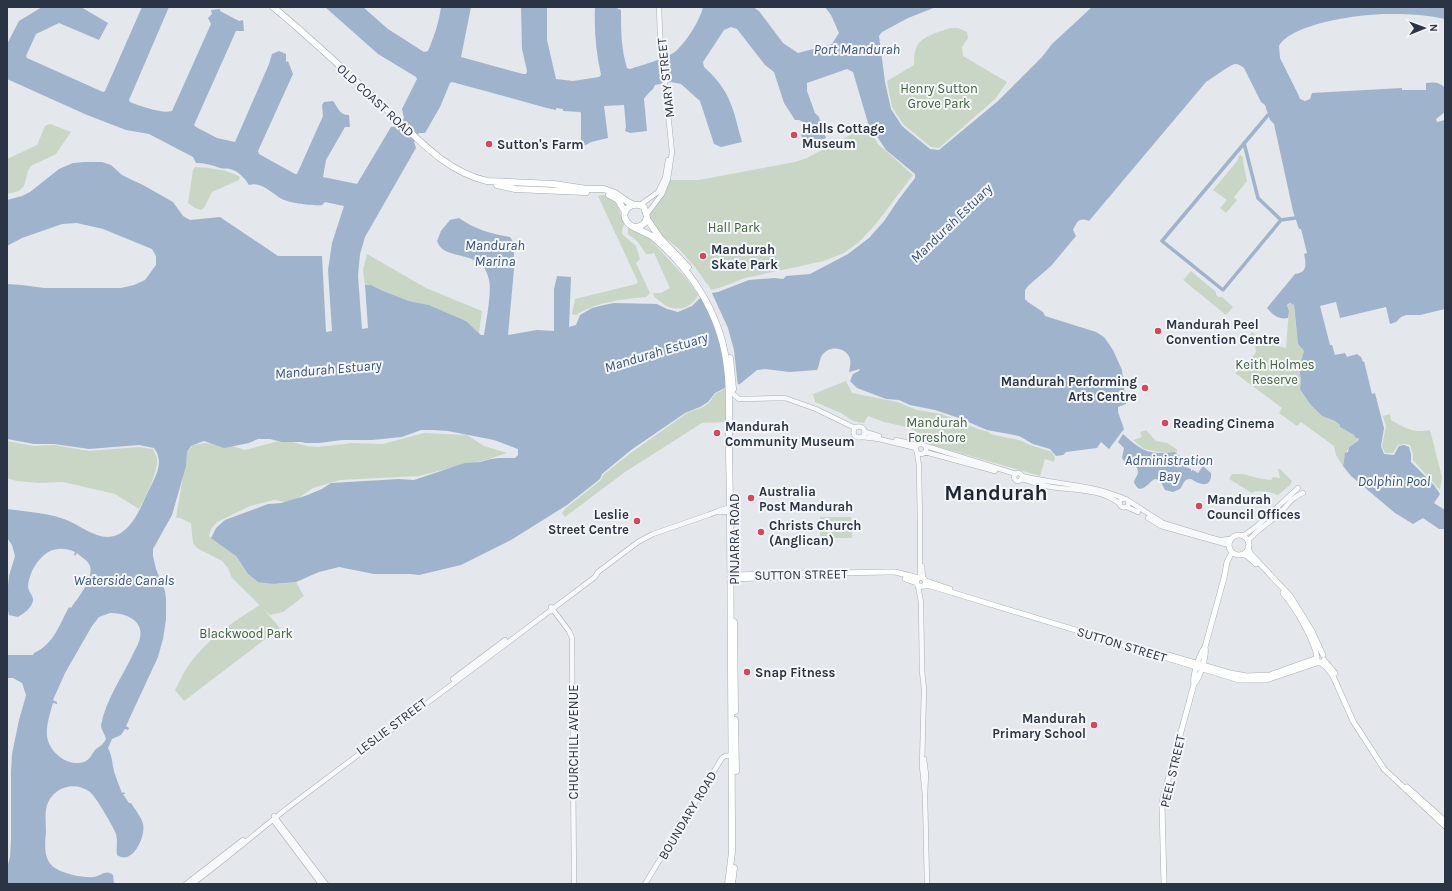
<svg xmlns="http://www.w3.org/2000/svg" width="1452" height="891" font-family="Karla,sans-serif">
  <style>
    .green { fill: #c9d6c5 }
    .water { fill: #9fb4cc; fill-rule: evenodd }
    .pier { fill: #e4e7ec }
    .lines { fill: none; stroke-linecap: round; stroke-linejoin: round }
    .canal { stroke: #9fb4cc; stroke-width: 3.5 }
    .tertiary-casing { stroke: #a9aeb7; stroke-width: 5.5 }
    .secondary-casing { stroke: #a9aeb7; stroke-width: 6 }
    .primary-casing { stroke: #a3abb8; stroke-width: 7 }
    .tertiary { stroke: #f7f8fa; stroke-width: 4.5 }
    .secondary { stroke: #fff; stroke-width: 5 }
    .primary { stroke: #fff; stroke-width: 6 }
    .poi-dot { fill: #d1495b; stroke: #f4f6f9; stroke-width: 1.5 }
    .labels { text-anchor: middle; stroke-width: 4; stroke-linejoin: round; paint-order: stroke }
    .street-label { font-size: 13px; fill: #2b3445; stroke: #f4f6f9 }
    .park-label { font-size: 13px; fill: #3f6138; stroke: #f4f6f9 }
    .poi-label { font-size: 13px; font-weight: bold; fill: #2b3445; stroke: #f4f6f9; text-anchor: start }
    .water-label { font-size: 14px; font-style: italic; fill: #34527a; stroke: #f4f6f9 }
    .town-label { font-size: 21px; font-weight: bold; fill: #1d2536; stroke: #f4f6f9 }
  </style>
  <rect width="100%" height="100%" fill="#e4e7ec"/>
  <path class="green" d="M950,28h8l9,4 1,6 -6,9 1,9 44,26 -12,17 -56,49 -8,-1 -28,-23 -11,-17 -5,-26 27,-16c0,-4 0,-9 1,-13 3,-16 22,-19 35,-24z
    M50,124l21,8 -15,22 -25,12 -3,5 -4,15 -5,5 -12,3v-35l30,-14 8,-19z
    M867,126l11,18 35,31 -38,50 -16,17 -15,11 -20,8 -79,17 -23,9 -11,3 -3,-6h-1l-12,-17 -16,-18 -19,-15 -10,-15v-7l14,-18 6,-14h29l96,-18 12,-4z
    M1240,155l3,2v4l4,20 -13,16 3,3 -11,13 -6,-5 7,-8 -14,-10 25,-30v-3z
    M195,167c15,1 32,2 45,10l-1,3 -27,12 -8,16 -3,2 -6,-2 -7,-5 5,-33z
    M605,195l9,6 4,6 6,17 -2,6v4l14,12 4,13 -4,4 14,30 -4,4c-25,3 -48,4 -70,18l-4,-1 3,-15 61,-15 2,-2 -40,-86z
    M631,228l18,10 38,41 11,16c-7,15 -25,18 -37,7 -3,-3 -7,-4 -8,-9h8l9,-5 -16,-35 -4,1h-4l-8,-12 -10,-8v-5z
    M367,254l59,34 56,23 -3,22 -13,-12 -9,-4 -28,-12 -20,-4 -26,-10 -13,-6h-5l-2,-15z
    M1191,271l25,21v3l2,2h4l11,10 -7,8 -43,-35z
    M1292,303l3,4 -1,3 4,34 6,7 -5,17 2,12 -1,9 10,15 12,12 13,5 5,4v2l19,11c-2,6 -6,5 -10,9 -3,5 -6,14 -6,19l-7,-11 -2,-9 -33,-24 -4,4 -18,-13 3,-5 -47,-35 10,-6 11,-15 -1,-7 -8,-7 5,-6 10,8h7l4,5 13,3 3,-38 -2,-3 2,-3z
    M846,381l6,12 45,9 20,8 24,4 8,3 9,6 7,1 13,5 11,3 1,2 29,6 11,5 22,7 3,6 -1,4 -9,-3 -5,17 -101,-29 -6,2 -5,-3 -8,-11 -9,-7 -27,-6 -16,-6 -4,7 -11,-2 -12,-8 -26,-11 -2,-8z
    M725,389l1,33 -24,1 -77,49 -60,45 -3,-4 4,-5 35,-28 2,-5 29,-23 55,-39 16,-6 6,-4 6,-9z
    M1390,414l1,6c16,9 21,13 39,10l12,47 -2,13 -27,-30v-6l-3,-9 -5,-1 -7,1 -5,8h-8l-3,-7 4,-20 -3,-10z
    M1146,430l10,11 11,2 11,7 -1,2h-18l-15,-3 -11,-9 9,-3 -2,-5z
    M424,433l43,2 17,11 23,7 -21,7 -28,6 -39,10 -79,4 -27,8 -22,15 -17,-3 -24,6 -33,16 -6,7 -2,7 24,16 15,22 7,6 23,4 18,-2 8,14 -21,16 -13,3 -38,-37 -4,-10 -6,-7 -25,-13 -4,-5 -2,-20 -11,-5h-4l11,-66 6,-7 12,-2 27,3 13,4 34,-9 14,1 14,4 11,1 35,-4 30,1z
    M7,441l27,5 20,-1 35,6 50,-4 14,2c1,3 3,6 4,9 1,14 -11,39 -18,51l-24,-15 -52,-12 -24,1 -22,-2 -10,-3z
    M1278,469h2l12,12 -2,4 -12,10 -9,-3 -14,-1 -3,2 -23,-14 3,-5h11l14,4 14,2 2,-3 7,1z
    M820,517h31l1,21h-32z
    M260,605l20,23 -96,73 -9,-11c5,-9 9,-19 15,-27 17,-23 45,-43 70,-58z"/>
  <path class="water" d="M42,7h39l27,16 -9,17 -40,-17 -23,11 -10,22 1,2 76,34 2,-1 37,-84h27l-40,93 1,2c10,4 32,12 42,9l39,-87 -3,-6 4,-4 -1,-4 9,-1v2l19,10 4,-1 1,11h-8l-42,94 2,2 21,11 18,4 34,-78 3,-10 7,-3 7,3v8l2,-1 5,13 -35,77 1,3 36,20h2l26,-58 -1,-11 2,-3 9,-1c5,6 6,14 16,14l1,12h-5l-19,33 -3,17 34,7 34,-57 8,-1 5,-8 -2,-9 15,-30 -1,-2 -38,-23 -53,-47h38l25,22 36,23 4,-1c6,-14 11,-29 13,-44h30l-10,50 62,17h3l1,-3 -5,-22 -1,-42h26v33l9,39 17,2 26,-4 2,-2c-5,-23 -7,-45 -6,-68h19l7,3c0,20 0,38 6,58l3,1c12,-4 39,-11 47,-19 10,-9 23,-30 26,-43h50l6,4 24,32 15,10 34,-9 7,-11 -8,-18 -6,-8h111l-28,11 -26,14 -3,4 6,46 6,27 11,17 28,23 9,1 59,-49 44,-44 10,-13 40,-37h353v12c-17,-4 -35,-5 -52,-5 -26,-1 -101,8 -114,32l1,12 18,36 2,5 5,2 5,-2 2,-6 90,-5v2h24v-7c7,-1 14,-1 19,5v24l-9,7 1,3 8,-2v189l-25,6h-14l-5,2 -5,5 -6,2 -4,-17 -46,11 -4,-16 -16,4 10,39h2l3,10 10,-2 2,4 10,-3 4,3 2,5 1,-1 8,33 3,-1 9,35 -3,18 3,8 10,1 5,-9 5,-1 5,2 2,7v8l23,23 6,9 -6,9 11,7v19h-6l-16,-11 -10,6 -18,-11 -44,-37 -8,-10 2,-13 3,-1 1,-5 9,-6 1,-3h-3l-2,-3 -14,-8v-2l-5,-4 -13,-5 -12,-12 -10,-15 1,-9 -2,-12 5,-17 -6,-7 -4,-39 -4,-2 -3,2 2,6 -1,7c-10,2 -15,-3 -21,-10l28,-34c13,-1 11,-11 9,-20l3,-1 -6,-24h-2l-6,-18 -19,-87 -4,-4 -5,-15 -4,-3 -17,-34c-3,-2 -5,-4 -9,-4 -5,1 -24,15 -29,18l-117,139c-9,-4 -12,0 -16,9l3,6 -25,30 -22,19 -4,5v9l3,3 15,10 2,4 51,16 8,5 9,13 9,20 4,34 -8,3v5l6,17 -15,20 -8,-7 -4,6 -31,4 -3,3 -7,1 -6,-7 -17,-5 -14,-8 -32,-6 -28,-12 -24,-8 -25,-5 -11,-5 -13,-1 -29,-11 -7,-7 3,-7 6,-3 1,-2 -11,3c1,-5 2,-9 1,-13 -3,-11 -18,-14 -26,-6 -5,4 -4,12 -7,17l-27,2 -25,-3 -8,1 -17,14 -11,2 -14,7 -7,9 -8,5 -15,6 -54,37 -29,24 -2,5 -33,26 -56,35 -50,25 -42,10 -9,-1h-36l-35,-7 -20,5 -23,10 -22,2 -16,-2 -10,-8 -12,-18 -25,-18 5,-10 9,-8 43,-16 13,-1 24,-7 17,-7 9,-6 68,-4 15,1 51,-17 15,-1 11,-3 9,-1h15l3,-3v-6l-24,-9 -46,-9 -16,-1h-11l-19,7 -30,3h-30l-23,3h-13l-5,-1h-19l-12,-3h-12l-9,4 -25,5 -20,-7 -13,5 -4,6 -1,14 -14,49 -19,34v7l3,13 9,22 1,8v21l-3,19 -5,18 -32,69 3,2 -1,2 -3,-1 -4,6 -9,4 -4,9c4,7 4,15 6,23 2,7 5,14 8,22l2,-1 1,2h-2l6,9h2c4,7 10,13 12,21 3,13 -11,42 -26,31 -1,-7 1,-14 -1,-21 -3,-8 -20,-37 -26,-42 -17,-13 -41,-3 -44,18 -1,7 0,15 0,22 -1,9 -2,22 3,30 6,11 33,16 45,15 7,-1 12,-8 19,-2l1,9h-107v-16l3,-11 1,-17v-68l1,-18 7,-34 6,-21 1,-4 -4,-12 -9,-5h-6v-23h26l1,-2c19,-8 26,-29 35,-46l2,1c7,-10 25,-32 18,-44 -2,-4 -8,-7 -12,-11l-2,3 -1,-1 1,-3c-20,-9 -34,1 -43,19 -2,5 -4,11 -4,15 0,6 6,10 5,15 -2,8 -9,12 -15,16l-9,-2 -1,-4 -1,-24 1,-1 1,-10 6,-20 -3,-11 -5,-7v-29c16,2 39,4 54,9 13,4 24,13 36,17 28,10 41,-21 50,-41 5,-11 15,-26 11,-38 0,-3 -3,-6 -4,-8l-15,-3 -50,4 -35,-5h-20l-27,-5v-155l15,1 22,3h77l13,-3 11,-5 11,-15v-9l-4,-7 -49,-20 -26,-6 -15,1 -40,14 -15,8v-46l15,-4 8,-4 29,-23 14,-6 12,-1h17l9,3 11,10 10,5 11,5 30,17 10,14 7,4 30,-3 58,39h44l4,76 6,-1 -4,-61 4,-27 12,-37 -19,-4 -3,3c-8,1 -33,-2 -40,-6 -10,-5 -20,-18 -33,-14 -4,-7 -11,-14 -19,-16 -3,-1 -7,0 -10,-1 -7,-3 -16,-5 -24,-5l-3,-6 -44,-23 -23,-4 -39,-15 -80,-36v-35l12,-23zM731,27l6,2 28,36 9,7 10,31 11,17h4l4,2 2,9 -4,4 5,12 20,-9 -7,-21 -4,-4 -8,-22v-8l40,-14 6,3 15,51 18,27 29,24v4l-16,21 -15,22 -15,17 -21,16 -38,20 -24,2 -3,3 -8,-1 -26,2 -31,12 -14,2 -12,12 -14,6 -11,-3 -10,-5 -43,-1 -10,2 -12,3 -12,7 -4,10 -7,2 2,-50 -14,-1 -3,13v42l-17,-1 -29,5 6,-66v-26l-4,-6c-19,-3 -36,-8 -51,-19l-9,2 -9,11 -4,10c7,22 46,6 52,39 3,12 -3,41 -5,55h-3l-15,-14 -9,-4 -28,-12 -20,-4 -26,-10 -12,-6h-6l3,43 -6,1 -4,-53 2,-22 5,-17 51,-89 -2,-6 5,-9h6l15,-26 10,-24 2,-1 95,26 9,2v-2l7,1v2l17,1 1,1v32l3,1 7,-4 17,-4 -4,-32 20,-1 2,22 -1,4 5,2 17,-2 -3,-32c3,-6 9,-8 11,-14l16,-3 10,2 19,17 14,43 7,3 21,-5c-9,-33 -11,-51 -38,-75l-1,-5 21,-32zM110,613c14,0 34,6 30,25 -1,5 -4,10 -6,14 -11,24 -28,47 -33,73 0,5 4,9 5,14 -4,7 -5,6 -10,10 -4,4 -5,9 -10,12 -16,8 -37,-8 -39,-25 -1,-11 3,-22 6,-33l4,1v-2l-4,-2 12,-27 27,-47 7,-9z
    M1123,434c11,10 21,19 36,19 5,0 11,-1 16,-1l10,8 -1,3 2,4 5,2v2l2,-1 5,3 5,-7 8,7c1,16 -11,12 -20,6 -8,0 -7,5 -11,10l-7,3 -8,-2 -5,-10 -5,-1c-6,2 -15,19 -21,3 1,-4 4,-7 4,-10 0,-8 -9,-8 -13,-10l-3,-4 2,-10 -6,-6z"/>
  <path class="pier" d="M707,291h4l17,37 6,22 4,37 -3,1 -9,-16 -7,-34 -10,-25 -9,-18z"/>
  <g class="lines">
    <path class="canal" d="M1268,115l-106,126 61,49 58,-70 14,-2
      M1244,143l14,55 23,22"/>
    <g class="tertiary-casing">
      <path id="tertiary" d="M640,205l18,-13 7,-14 3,-18
        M647,214l15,-20 6,-15 4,-27 -12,-118 -1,-27
        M733,394l6,5 46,-1 31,11 39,19
        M853.5 432a5.5 5.5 0 1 1 11 0a5.5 5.5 0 1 1-11 0Z
        M865,432l14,4
        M862,437l17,2 37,9
        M896,440l22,5
        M916 449a5 5 0 1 1 10 0a5 5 0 1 1-10 0Z
        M926,446l90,28
        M917,452l2,14 1,57v55
        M925,452l70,19
        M1014 477a4 4 0 1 1 8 0a4 4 0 1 1-8 0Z
        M1022,476c22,6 46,7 68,12 12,2 22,6 33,10
        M1021,479c9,2 16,5 25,7 24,5 53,1 74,18
        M1119.5 503a4.5 4.5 0 1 1 9 0a4.5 4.5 0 1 1-9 0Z
        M1129,501l34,22 49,15 8,2 11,-1
        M1127,507l11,5
        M717,512h16
        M1148,518l13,8 68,19
        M1243,536l14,-10 41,-38
        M1248,541c8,-10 19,-17 29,-25 9,-8 14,-19 26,-23
        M922,566l1,12
        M918,586l3,16 1,69 2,18 -2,77 3,29
        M551,607l18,24 3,7 2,246
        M453,679l52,-39
        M924,759l2,15 -1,21 2,89
        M274,816l52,68
        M273,820l48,64
        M186,884l57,-44
        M192,884c34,-25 65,-52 98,-78l305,-229 3,-5 40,-30 15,-8 55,-19c9,-3 15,-7 25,-8
        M645,884l77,-126 3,-2 9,-1"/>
    </g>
    <g class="secondary-casing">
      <path id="secondary" d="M1229 545a10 10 0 1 1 20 0a10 10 0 1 1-20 0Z
        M1248,547l2,6 41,44 21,34 11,24
        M1242,554l5,2 9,8
        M730,575l157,-3h8l24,6
        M916.5 582a4.5 4.5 0 1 1 9 0a4.5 4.5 0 1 1-9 0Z
        M730,579l51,-2
        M905,579l12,4
        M926,581l24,8
        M925,586h6l308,94h27l54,-18
        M1283,593c12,14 31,46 34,64
        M1168,655l62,18 17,3 23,-1 47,-17
        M1324,660l11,13
        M1320,662l7,6 6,8 20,45 31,48 61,57
        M1194,684c6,-6 13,-29 11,-37l19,-69 3,-16 5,-10
        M1407,787l38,34
        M1164,884l-2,-79 1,-7 31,-114c-2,-8 6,-31 11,-37"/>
    </g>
    <g class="primary-casing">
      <path id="primary" d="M273,7c38,31 73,65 109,98 32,29 61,66 105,76l67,3 33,5h17l11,4 13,9 6,3
        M497,185l18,4 71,3
        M609,195l9,5 7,12
        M647,219l13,19 28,29
        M635,227c6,0 11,-4 12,-10l-3,-10c-10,-7 -26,3 -17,15 4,6 19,10 26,15 30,26 55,59 67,97 11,34 9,72 9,108 0,24 1,47 1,71 0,105 1,209 2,313v26l-4,32
        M730,358l3,31
        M734,622l1,89
        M735,720l1,51
        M732,884l2,-16"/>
    </g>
    <use href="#tertiary" class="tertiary"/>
    <use href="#secondary" class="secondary"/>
    <use href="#primary" class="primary"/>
  </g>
  <g class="poi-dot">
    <circle cx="794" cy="135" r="4"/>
    <circle cx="489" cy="144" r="4"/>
    <circle cx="703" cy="256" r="4"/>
    <circle cx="1158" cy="331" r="4"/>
    <circle cx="1145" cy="388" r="4"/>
    <circle cx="1165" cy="423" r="4"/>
    <circle cx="717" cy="433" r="4"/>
    <circle cx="751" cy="498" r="4"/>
    <circle cx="1199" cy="506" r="4"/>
    <circle cx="637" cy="521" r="4"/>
    <circle cx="761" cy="532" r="4"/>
    <circle cx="747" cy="672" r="4"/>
    <circle cx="1094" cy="725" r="4"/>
  </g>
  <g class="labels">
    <g class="street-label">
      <text transform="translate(665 78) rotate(-96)" y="5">MARY STREET</text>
      <text transform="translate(376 100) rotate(43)" y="5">OLD COAST ROAD</text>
      <text transform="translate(734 539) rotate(-90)" y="5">PINJARRA ROAD</text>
      <text transform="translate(801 574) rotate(-1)" y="5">SUTTON STREET</text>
      <text transform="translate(1122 644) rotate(17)" y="5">SUTTON STREET</text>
      <text transform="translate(391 726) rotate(-37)" y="5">LESLIE STREET</text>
      <text transform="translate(573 742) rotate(-90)" y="5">CHURCHILL AVENUE</text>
      <text transform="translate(1172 771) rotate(-77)" y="5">PEEL STREET</text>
      <text transform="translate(687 815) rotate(-59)" y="5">BOUNDARY ROAD</text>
    </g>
    <g class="park-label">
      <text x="939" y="93">Henry Sutton<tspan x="939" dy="15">Grove Park</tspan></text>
      <text x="734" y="232">Hall Park</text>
      <text x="1275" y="369">Keith Holmes<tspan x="1275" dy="15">Reserve</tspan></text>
      <text x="937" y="427">Mandurah<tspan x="937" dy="15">Foreshore</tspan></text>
      <text x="246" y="638">Blackwood Park</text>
    </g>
    <g class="poi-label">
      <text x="802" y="133">Halls Cottage<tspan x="802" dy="15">Museum</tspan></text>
      <text x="497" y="149">Sutton's Farm</text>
      <text x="711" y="254">Mandurah<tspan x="711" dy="15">Skate Park</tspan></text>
      <text x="1166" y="329">Mandurah Peel<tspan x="1166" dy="15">Convention Centre</tspan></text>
      <text x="1137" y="386" text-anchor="end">Mandurah Performing<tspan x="1137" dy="15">Arts Centre</tspan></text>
      <text x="1173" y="428">Reading Cinema</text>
      <text x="725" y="431">Mandurah<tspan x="725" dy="15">Community Museum</tspan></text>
      <text x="759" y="496">Australia<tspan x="759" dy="15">Post Mandurah</tspan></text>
      <text x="1207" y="504">Mandurah<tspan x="1207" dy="15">Council Offices</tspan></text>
      <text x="629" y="519" text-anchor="end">Leslie<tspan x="629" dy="15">Street Centre</tspan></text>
      <text x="769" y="530">Christs Church<tspan x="769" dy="15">(Anglican)</tspan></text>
      <text x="755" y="677">Snap Fitness</text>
      <text x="1086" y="723" text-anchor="end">Mandurah<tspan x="1086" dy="15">Primary School</tspan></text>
    </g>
    <g class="water-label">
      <text x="857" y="54">Port Mandurah</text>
      <text transform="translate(951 223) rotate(-44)" y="5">Mandurah Estuary</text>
      <text x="495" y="250">Mandurah<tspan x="495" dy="16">Marina</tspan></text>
      <text transform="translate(656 352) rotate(-17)" y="5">Mandurah Estuary</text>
      <text transform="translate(328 369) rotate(-5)" y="5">Mandurah Estuary</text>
      <text x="1169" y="465">Administration<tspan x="1169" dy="16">Bay</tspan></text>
      <text x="1394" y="486">Dolphin Pool</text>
      <text x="124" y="585">Waterside Canals</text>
    </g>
    <g class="town-label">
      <text x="996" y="500">Mandurah</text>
    </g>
  </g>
  <rect width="1452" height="891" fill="none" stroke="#2b3445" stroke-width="16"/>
  <g transform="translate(1424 28) rotate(89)" stroke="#f4f6f9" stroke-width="3" paint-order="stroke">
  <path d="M0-3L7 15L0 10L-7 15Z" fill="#2b3445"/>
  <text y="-6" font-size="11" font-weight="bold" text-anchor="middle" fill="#2b3445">N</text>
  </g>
</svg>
